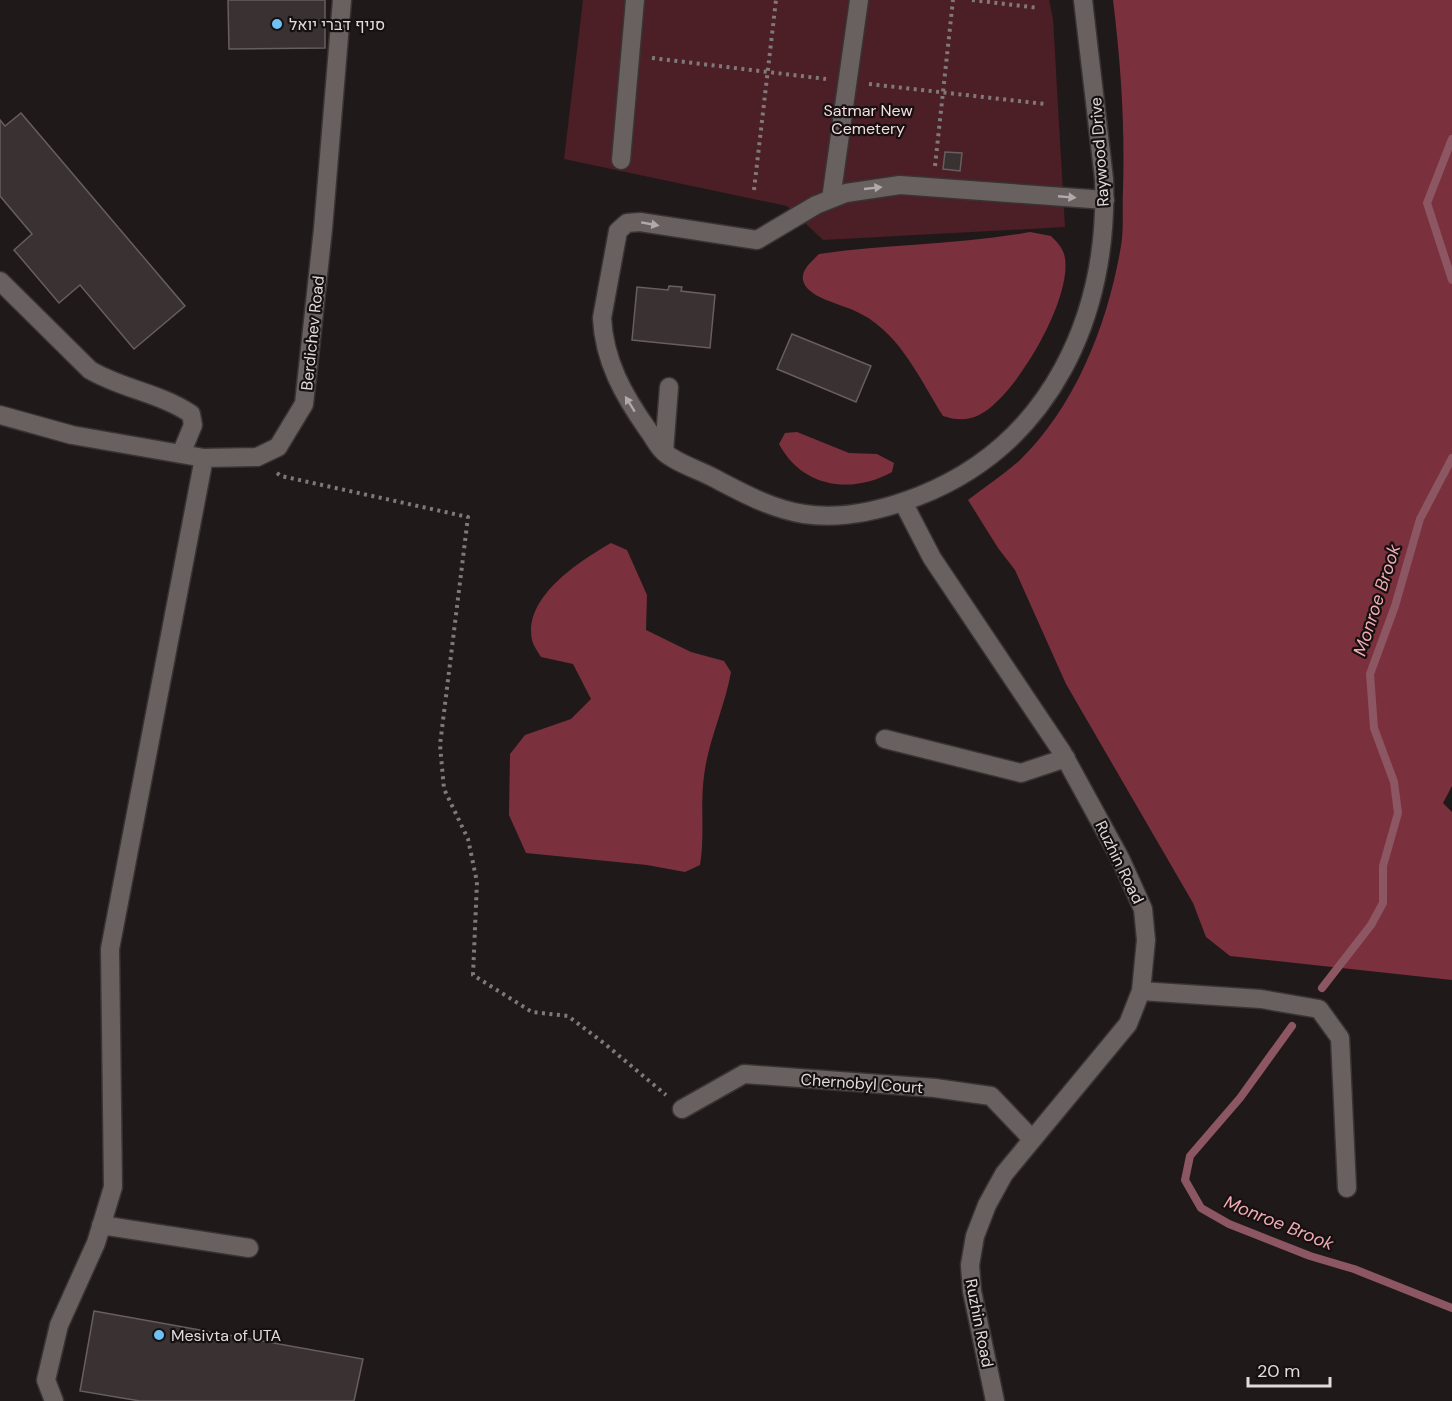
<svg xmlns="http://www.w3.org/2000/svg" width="1452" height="1401" font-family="'DM Sans',Heebo,sans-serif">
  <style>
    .green { fill: #4c1e26 }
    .forest { fill: #7b303d }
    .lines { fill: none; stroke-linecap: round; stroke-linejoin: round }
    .stream { stroke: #8c5762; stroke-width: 8 }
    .building { fill: #3a3232; stroke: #675e5f; stroke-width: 1.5 }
    .minor-casing { stroke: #393434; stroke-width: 21 }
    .path { stroke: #7f797a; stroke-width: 4; stroke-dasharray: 3 4.5; stroke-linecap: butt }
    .minor { stroke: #696060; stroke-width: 18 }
    .oneway { fill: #b1aaaa }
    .poi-dot { fill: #6dc2f3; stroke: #171011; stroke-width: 2 }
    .labels { text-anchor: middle; stroke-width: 4.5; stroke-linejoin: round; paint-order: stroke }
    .poi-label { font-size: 16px; fill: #e1dcdc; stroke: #171011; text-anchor: start }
    .park-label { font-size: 16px; fill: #f4dcde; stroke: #171011 }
    .street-label { font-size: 16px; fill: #e1dcdc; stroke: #171011 }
    .water-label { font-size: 18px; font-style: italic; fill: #f1acb4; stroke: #171011 }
  </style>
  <rect width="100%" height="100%" fill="#20191a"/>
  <path class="green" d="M583,0h466l4,19 12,208 -242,13 -36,-34 -223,-47z"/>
  <path class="forest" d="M1113,0h339v786l-9,17 9,9v168l-222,-24 -24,-19 -13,-34 -127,-219 -51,-114 -17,-22 -30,-48c17,-13 35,-25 51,-39 57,-55 89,-138 102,-215 3,-18 1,-37 2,-55 2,-64 -2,-127 -10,-191z
    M1030,232l21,4c5,5 11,11 13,18 12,40 -49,144 -85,161 -12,6 -24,5 -36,1 -25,-40 -45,-87 -90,-106 -13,-6 -47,-13 -50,-30 -2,-10 9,-19 16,-26 70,-10 141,-9 211,-22z
    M797,432l52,21 28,1 17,9 -2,9c-42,23 -90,15 -113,-28l6,-11z
    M611,543l16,7 20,45 -1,35 45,22 33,9 7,11c-6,35 -23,69 -27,104 -4,30 1,60 -4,89l-15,7 -38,-7 -121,-12 -17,-38 1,-61 15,-19 46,-16 20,-20 -18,-35 -32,-7c-3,-5 -8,-12 -9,-17 -9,-43 48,-79 79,-97z"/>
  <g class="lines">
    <path class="stream" d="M1452,139l-25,64 25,77
      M1322,988l49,-63 12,-22v-37l15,-53 -4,-31 -20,-54 -4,-54 25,-68 25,-87 32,-61
      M1292,1026l-52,72 -50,58 -5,24 16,28 28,16 81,32 44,13 98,39"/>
  </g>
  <path class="building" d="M228,0h97v48l-96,1z
    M21,113l164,193 -51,43 -54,-64 -21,18 -45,-53 18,-16 -32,-38v-76l5,6z
    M945,152l17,1 -2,18 -17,-2z
    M669,286l13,1 -1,4 34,4 -5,53 -78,-8 5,-53 31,3z
    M792,334l79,32 -15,36 -79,-33z
    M94,1311l269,48 -9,42h-214l-60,-10z"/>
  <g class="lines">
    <g class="minor-casing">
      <path id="minor" d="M1083,0l21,179c5,136 -53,265 -185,317 -36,14 -76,24 -115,18 -33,-5 -63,-22 -92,-37 -15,-8 -36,-14 -48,-25 -7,-6 -11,-16 -16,-22 -24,-34 -44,-69 -46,-112l16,-87 9,-8 13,-1 117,18 59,-35 30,-12 54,-8 205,15
        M621,160l14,-160
        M831,199l28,-199
        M0,281l90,89c32,19 70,23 101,44l2,11 -12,29
        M0,415l72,20 132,23 53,-1 21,-10 26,-43 19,-175 19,-229
        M664,452l5,-65
        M903,502l29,56 130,194 58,106 23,51 3,31 -5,51 -13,33 -124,150 -17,31 -12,31 -5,29 2,26 23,110
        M885,739l136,34 45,-15
        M1141,991l120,8 58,10 21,29 7,150
        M682,1109l62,-35 191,14 56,8 41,43
        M101,1225l148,23
        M54,1401l-8,-21 13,-55 37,-82 17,-56 -3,-238 94,-491"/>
    </g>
    <path class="path" d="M972,0l67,8
      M652,58l174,21
      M869,84l176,20
      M935,166l18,-166
      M754,190l22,-190
      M277,473l4,3 187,41 -28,228 4,44 24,50 9,43 -4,93 59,37 36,4 37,28 61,51"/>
    <use href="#minor" class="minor"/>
  </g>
  <defs><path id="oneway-solid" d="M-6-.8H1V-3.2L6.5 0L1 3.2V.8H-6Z" transform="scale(1.5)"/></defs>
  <g class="oneway">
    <use href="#oneway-solid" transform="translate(873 188) rotate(-6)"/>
    <use href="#oneway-solid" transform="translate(1067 197) rotate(5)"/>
    <use href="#oneway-solid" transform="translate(650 224) rotate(10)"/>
    <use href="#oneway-solid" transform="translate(630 404) rotate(-122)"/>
  </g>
  <g class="poi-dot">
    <circle cx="277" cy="24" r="6"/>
    <circle cx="159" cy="1335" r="6"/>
  </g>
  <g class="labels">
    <g class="poi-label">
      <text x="289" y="30">סניף דברי יואל</text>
      <text x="171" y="1341">Mesivta of UTA</text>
    </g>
    <g class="park-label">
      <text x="868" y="116">Satmar New<tspan x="868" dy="18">Cemetery</tspan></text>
    </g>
    <g class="street-label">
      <text transform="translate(1099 152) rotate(-94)" y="6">Raywood Drive</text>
      <text transform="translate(312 333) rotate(-84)" y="6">Berdichev Road</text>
      <text transform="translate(1120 862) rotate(64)" y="6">Ruzhin Road</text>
      <text transform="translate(862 1083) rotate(4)" y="6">Chernobyl Court</text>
      <text transform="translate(980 1323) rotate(79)" y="6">Ruzhin Road</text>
    </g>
    <g class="water-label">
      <text transform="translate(1377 600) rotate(-72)" y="6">Monroe Brook</text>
      <text transform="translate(1279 1223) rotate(22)" y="6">Monroe Brook</text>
    </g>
  </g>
  <path d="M1248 1377v9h82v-9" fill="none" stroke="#e1dcdc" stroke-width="3"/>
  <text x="1257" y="1377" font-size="18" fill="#e1dcdc" stroke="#171011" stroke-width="4.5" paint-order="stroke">20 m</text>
</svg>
